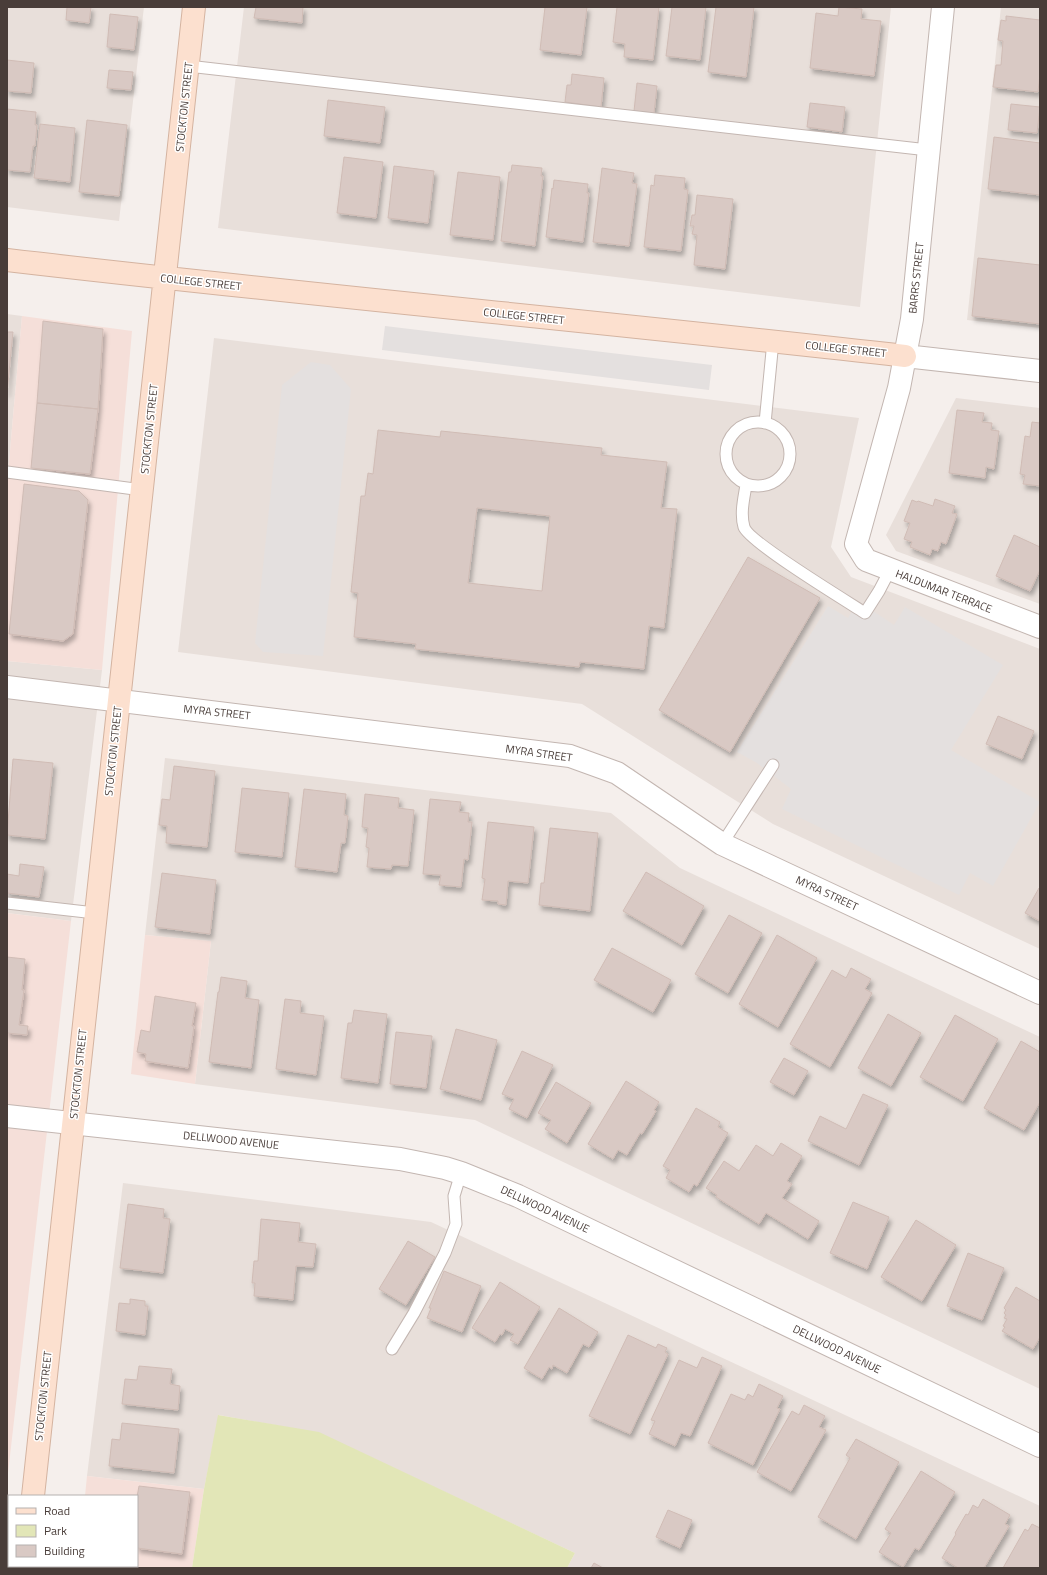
<svg xmlns="http://www.w3.org/2000/svg" width="1047" height="1575" font-family="'Titillium Web',sans-serif">
  <style>
    .residential { fill: #e8dfda }
    .commercial { fill: #f5dfd9 }
    .green { fill: #e2e6b7 }
    .parking { fill: #e4e0df }
    .building { fill: #d9c9c4; stroke: #d0bcb5; fill-rule: evenodd; filter: url(#shadow) }
    .lines { fill: none; stroke-linecap: round; stroke-linejoin: round }
    .lane-casing { stroke: #c3b6b1; stroke-width: 13 }
    .street-casing { stroke: #c3b6b1; stroke-width: 24 }
    .secondary-casing { stroke: #d4b3a0; stroke-width: 24 }
    .lane { stroke: #fff; stroke-width: 11 }
    .street { stroke: #fff; stroke-width: 22 }
    .secondary { stroke: #fce0cf; stroke-width: 22 }
    .labels { text-anchor: middle; stroke-width: 3; stroke-linejoin: round; paint-order: stroke }
    .street-label { font-size: 11px; fill: #493d39; stroke: #fff }
  </style>
  <defs>
    <filter id="shadow"><feDropShadow dx="2.5" dy="4.5" stdDeviation="2" flood-color="#0004"/></filter>
  </defs>
  <rect width="100%" height="100%" fill="#f5efec"/>
  <path class="residential" d="M7,7h137l-25,214 -112,-14z
    M244,7h647l-31,300 -642,-79z
    M1001,7h39v321l-73,-8z
    M7,314l15,2 -15,168z
    M214,338l645,80 -28,129 20,30 189,72v300l-267,-125 -191,-120 -404,-52z
    M956,398l84,10v196l-144,-53 -10,-16z
    M7,661l95,9 -31,251 -64,-8z
    M165,758l446,55 69,55 360,169v352l-565,-269 -280,-36 16,-143 -66,-6z
    M123,1183l308,39 609,284v62h-473l8,-15 -256,-120 -100,-18 -15,74 -117,-13z"/>
  <path class="commercial" d="M22,316l110,15 -30,339 -95,-9v-177z
    M7,913l64,8 -64,561z
    M145,935l66,6 -16,143 -64,-10z
    M87,1476l117,13 -12,79h-80l-4,-2h29v-70h-52z"/>
  <path class="green" d="M218,1415l101,17 256,121 -8,15h-375l12,-79z"/>
  <path class="parking" d="M385,326l327,39 -3,25 -327,-40z
    M311,362l19,3 21,24 -28,267 -60,-4 -8,-9 27,-258z
    M858,601l36,24 11,-18 98,58 -52,85 89,52 -47,84 -23,-13 -11,22 -177,-86 9,-20 -34,-26 -20,-11 91,-146 20,12z"/>
  <path class="building" d="M67,7h24l-2,16 -23,-3z
    M256,7h47l-1,16 -48,-5z
    M545,7h42l-6,48 -41,-5z
    M617,7h42l-6,53 -29,-3 1,-13 -12,-2z
    M672,7h34l-6,53 -34,-4z
    M716,7h38l-8,70 -38,-5z
    M839,7l23,2 -1,10 20,2 -7,55 -64,-8 6,-55 22,3z
    M110,14l28,3 -4,33 -27,-3z
    M1006,16l34,4v54l-2,18 -45,-5 3,-22h5l2,-24 -5,-1 3,-20 5,1z
    M7,60l27,3 -3,30 -24,-2z
    M109,70l24,2 -2,18 -24,-2z
    M572,74l32,4 -3,29 -36,-5 2,-17h4z
    M637,83l20,3 -3,27 -20,-2z
    M328,100l57,7 -5,36 -56,-7z
    M810,103l35,4 -3,25 -35,-5z
    M1011,104l29,3 -3,26 -29,-3z
    M7,109l29,3 -1,13h2l-2,21h-2l-3,26 -23,-2z
    M87,120l40,5 -8,71 -40,-4z
    M40,124l35,4 -5,54 -36,-4z
    M994,137l46,6v52l-52,-6z
    M344,157l39,5 -7,56 -39,-5z
    M512,165l30,3 -1,8h2l-8,70 -34,-5 8,-69h2z
    M394,166l40,5 -6,52 -40,-5z
    M602,168l32,5 -2,10 5,1 -8,62 -36,-4z
    M458,172l42,5 -7,63 -43,-5z
    M655,175l30,3 -1,11 4,1 -7,61 -37,-4 7,-62 3,1z
    M554,180l34,4 -1,9h2l-6,49 -37,-5 6,-49 1,1z
    M697,195l36,4 -8,70 -31,-4 3,-30 -5,-1 2,-8h-4l2,-11h3z
    M978,258l62,7v59l-68,-8z
    M43,321l60,8 -5,80 -61,-6z
    M7,332h6l-6,61z
    M37,403l61,6 -8,65 -59,-6z
    M957,410l27,3 -2,9 10,1 -1,7 8,1 -5,38 -8,-2 -1,11 -36,-5z
    M1032,422l8,1v63l-17,-2 2,-9 -5,-1 5,-38 5,1z
    M378,430l62,7 1,-6 161,17 -1,7 66,7 -6,46 16,1 -13,119 -15,-2 -5,43 -64,-7 -1,5 -164,-18 1,-5 -62,-7 4,-44 -7,-1 10,-96h4l3,-23 5,1zM477,508l73,8 -8,75 -74,-8z
    M24,484l55,7 9,9 -15,134 -10,7 -54,-7z
    M935,499l20,7 -3,7 5,1 -11,30 -5,-2 -3,9 -6,-2 -2,6 -20,-8 2,-5 -8,-3 6,-16 -6,-2 8,-21 5,2 1,-1 15,5z
    M1014,535l26,12v23l-10,21 -34,-15z
    M748,557l72,41 -90,154 -71,-42z
    M998,716l36,15 -12,28 -36,-15z
    M13,759l40,4 -8,76 -38,-4z
    M174,766l41,5 -8,76 -41,-4 1,-17 -8,-1 3,-26 8,1z
    M242,788l47,5 -7,64 -47,-5z
    M304,789l42,5 -2,21 4,1 -3,27h-4l-4,29 -42,-5z
    M365,794l34,4 -1,10 16,2 -6,56 -16,-1 -1,4 -24,-2 2,-19 -3,-1 2,-19 -6,-1z
    M430,799l31,3 -2,10 10,1 -1,9h4l-4,38 -4,-1 -3,28 -22,-2 2,-10 -18,-1z
    M488,822l46,5 -6,56 -20,-2 -2,24 -8,-1v-3l-16,-1 3,-21 -3,-1z
    M550,828l48,5 -8,78 -51,-6 2,-22h3z
    M20,864l24,3 -5,30 -32,-4v-19l12,2z
    M646,872l58,34 -22,39 -59,-34z
    M162,873l54,7 -6,54 -55,-7z
    M1039,888l1,1v32l-15,-8z
    M729,915l33,18 -34,60 -33,-19z
    M777,935l40,23 -39,69 -39,-23z
    M612,948l59,32 -18,32 -59,-32z
    M7,957l18,2 -3,31h2l-5,35 9,1 -1,9 -20,-2z
    M851,968l20,11 -6,10 7,4 -42,74 -40,-23 42,-74 14,8z
    M221,977l26,4 -2,17 14,2 -8,68 -42,-6 9,-70h1z
    M155,996l41,7 -4,23h2l-6,42 -43,-7 1,-7 -9,-2 4,-22 9,2z
    M285,999l16,2 -1,12 24,3 -8,59 -40,-6z
    M354,1010l33,4 -9,69 -37,-5 7,-55h4z
    M888,1014l33,19 -30,53 -33,-18z
    M955,1015l43,24 -35,62 -43,-24z
    M456,1029l41,11 -16,60 -41,-11z
    M396,1032l36,4 -6,52 -36,-4z
    M1021,1041l19,11v50l-16,28 -40,-22z
    M522,1051l31,14 -26,53 -18,-9 5,-10 -12,-5z
    M784,1058l24,13 -14,24 -24,-13z
    M626,1081l33,21 -5,8 2,1 -14,23 -2,-1 -13,22 -9,-5 -5,9 -25,-15z
    M556,1082l35,21 -24,40 -22,-14 6,-9 -13,-7z
    M863,1094l25,11 -29,60 -51,-24 12,-25 26,13z
    M696,1108l24,14 -2,5 10,6 -31,53 -3,-2 -5,8 -23,-14 4,-8 -7,-4z
    M781,1143l21,13 -15,25 5,3 -10,14 37,23 -11,18 -42,-26 -7,11 -43,-27 1,-2 -11,-7 18,-27 15,10 17,-26 17,11z
    M853,1202l36,15 -22,52 -37,-16z
    M128,1204l36,5 -1,9 7,1 -7,54 -43,-5z
    M261,1219l39,4 -2,19 18,2 -3,23 -17,-1 -3,34 -39,-4 1,-13h-3l2,-22h4z
    M916,1220l40,25 -34,56 -41,-24z
    M408,1241l27,16 -29,48 -27,-16z
    M968,1253l36,15 -22,52 -35,-14z
    M444,1271l37,15 -19,46 -35,-14 4,-10h-2z
    M500,1282l40,25 -22,37 -8,-4 4,-6 -9,-5 -3,6 -2,-1 -5,8 -23,-14z
    M1016,1287l24,14v36l-7,12 -31,-18 3,-4 -2,-1 4,-7 -3,-1 2,-3 -2,-2 2,-3 -2,-2z
    M130,1299l15,2v5h3l-3,29 -29,-4 3,-28 11,1z
    M559,1308l39,24 -9,15 -6,-3 -16,29 -14,-8 -1,4 -3,-2 -7,12 -18,-11z
    M628,1335l28,13 2,-4 9,4 -2,4 3,2 -38,80 -41,-18z
    M702,1357l20,9 -32,70 -9,-3 -6,13 -26,-12 6,-13 -4,-1 28,-60 18,8z
    M139,1366l33,3 -2,15 10,2 -2,24 -56,-6 3,-25 12,1z
    M759,1384l24,12 -6,12 3,1 -27,56 -45,-22 23,-49 14,6 3,-6 5,3z
    M804,1405l21,11 -6,11 7,3 -35,61 -34,-19 35,-61 7,4z
    M122,1423l57,6 -5,44 -65,-7 3,-27 8,1z
    M856,1439l43,23 -43,77 -38,-22 32,-59 -4,-3z
    M921,1471l34,21 -36,58 -4,-2 -12,19 -24,-15 12,-19 -6,-4z
    M139,1486l51,6 -8,62 -45,-6v-51z
    M983,1499l27,16 -5,9 4,2 -25,42h-26l-16,-10 14,-24 -1,-1 11,-19 2,1 5,-10 5,3z
    M668,1510l24,10 -12,28 -24,-11z
    M1032,1524l8,4v40h-37l22,-39 3,2z
    M594,1563l9,5h-12z"/>
  <g class="lines">
    <g class="lane-casing">
      <path id="lane" d="M188,66l740,84
        M726 454a32 32 0 1 1 64 0a32 32 0 1 1-64 0Z
        M765,423l8,-82
        M7,472l135,18
        M746,485c-2,13 -6,28 -2,42 4,14 102,74 121,86l14,-22 11,-21
        M722,844l51,-79
        M7,903l88,10
        M392,1349l22,-36 31,-60 11,-29 -2,-28 7,-23"/>
    </g>
    <g class="street-casing">
      <path id="street" d="M943,7l-31,312 -13,69 -43,156 10,16 174,67
        M905,356l135,15
        M7,687l563,69 47,17 105,71 318,149
        M7,1116l393,43 45,9 16,5 57,23 522,250
        M7,1555l2,1"/>
    </g>
    <g class="secondary-casing">
      <path id="secondary" d="M7,260c299,35 599,62 898,96
        M33,1496c52,-497 109,-993 161,-1489
        M25,1568v-2"/>
    </g>
    <use href="#lane" class="lane"/>
    <use href="#street" class="street"/>
    <use href="#secondary" class="secondary"/>
  </g>
  <g class="labels">
    <g class="street-label">
      <text transform="translate(184 107) rotate(-84)" y="4">STOCKTON STREET</text>
      <text transform="translate(916 278) rotate(-84)" y="4">BARRS STREET</text>
      <text transform="translate(201 282) rotate(6)" y="4">COLLEGE STREET</text>
      <text transform="translate(524 316) rotate(6)" y="4">COLLEGE STREET</text>
      <text transform="translate(846 349) rotate(6)" y="4">COLLEGE STREET</text>
      <text transform="translate(149 429) rotate(-84)" y="4">STOCKTON STREET</text>
      <text transform="translate(944 591) rotate(21)" y="4">HALDUMAR TERRACE</text>
      <text transform="translate(217 712) rotate(6)" y="4">MYRA STREET</text>
      <text transform="translate(113 751) rotate(-84)" y="4">STOCKTON STREET</text>
      <text transform="translate(539 753) rotate(8)" y="4">MYRA STREET</text>
      <text transform="translate(827 893) rotate(25)" y="4">MYRA STREET</text>
      <text transform="translate(78 1074) rotate(-84)" y="4">STOCKTON STREET</text>
      <text transform="translate(231 1140) rotate(6)" y="4">DELLWOOD AVENUE</text>
      <text transform="translate(545 1209) rotate(25)" y="4">DELLWOOD AVENUE</text>
      <text transform="translate(837 1349) rotate(26)" y="4">DELLWOOD AVENUE</text>
      <text transform="translate(43 1396) rotate(-84)" y="4">STOCKTON STREET</text>
    </g>
  </g>
  <rect width="1047" height="1575" fill="none" stroke="#493d39" stroke-width="16"/>
  <rect x="8" y="1495" width="130" height="72" fill="#ffffff" stroke="#b6b1b0"/>
  <rect x="16" y="1508" width="20" height="6" fill="#fce0cf" stroke="#b6b1b0"/>
  <text x="44" y="1515" font-size="12" fill="#493d39">Road</text>
  <rect x="16" y="1525" width="20" height="12" fill="#e2e6b7" stroke="#b6b1b0"/>
  <text x="44" y="1535" font-size="12" fill="#493d39">Park</text>
  <rect x="16" y="1545" width="20" height="12" fill="#d9c9c4" stroke="#b6b1b0"/>
  <text x="44" y="1555" font-size="12" fill="#493d39">Building</text>
</svg>
